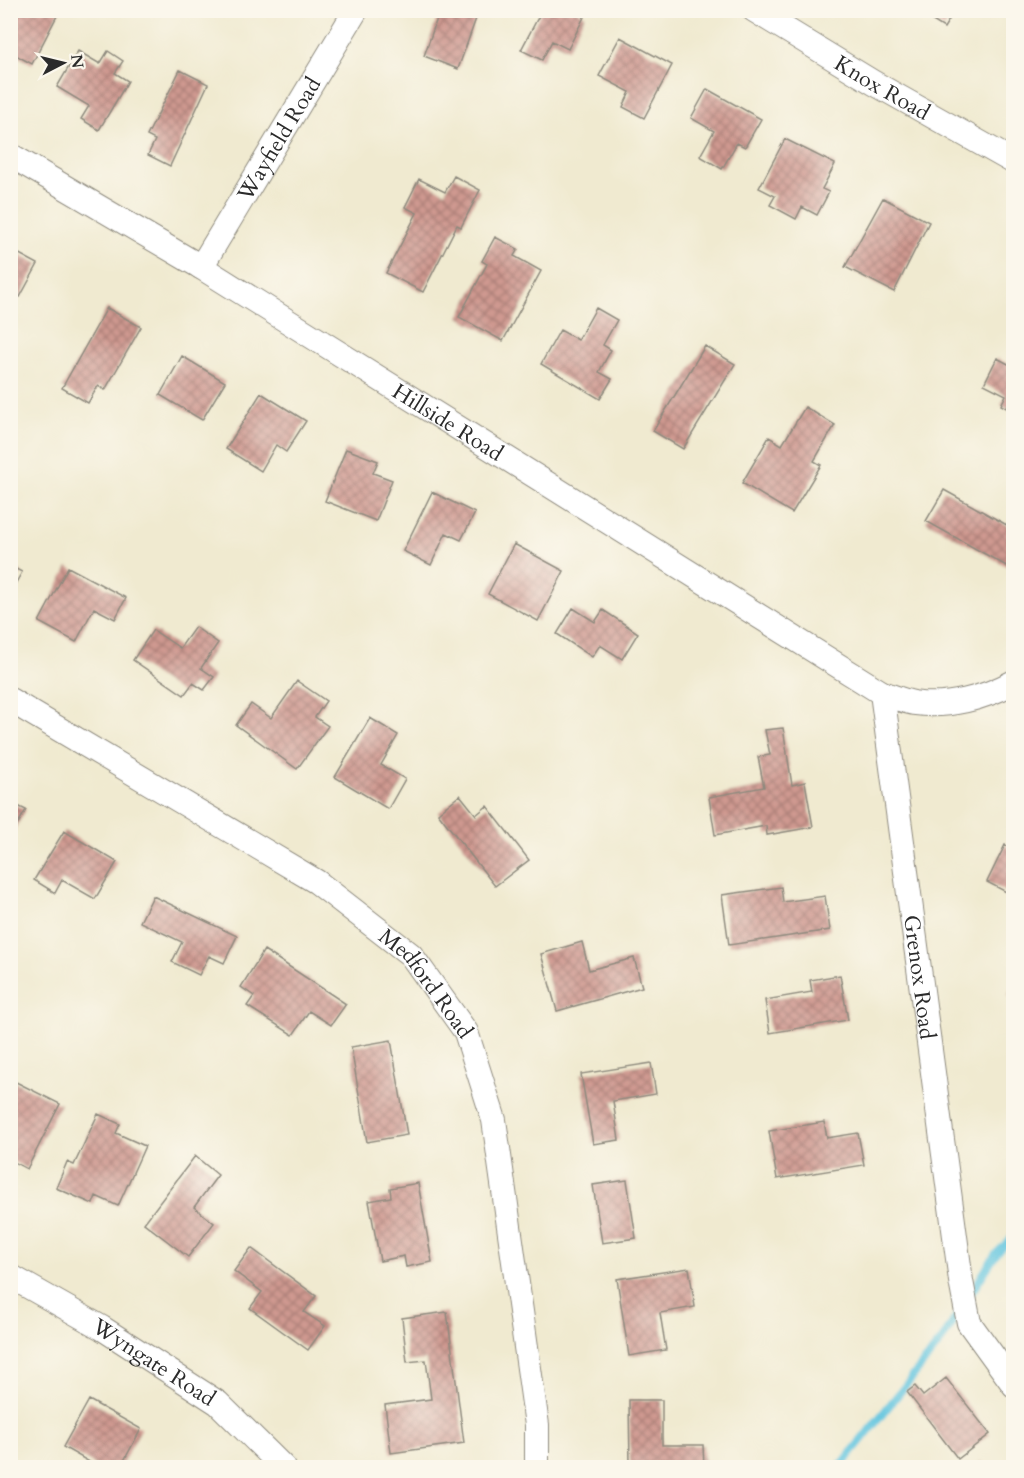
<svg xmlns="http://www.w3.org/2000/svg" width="1024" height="1478" font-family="Cardo,serif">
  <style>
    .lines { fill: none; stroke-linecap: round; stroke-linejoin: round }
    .stream { stroke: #61c5df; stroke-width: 8 }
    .building { fill: url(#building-cross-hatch) }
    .street-casing { stroke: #8e8a7e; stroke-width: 26 }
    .street { stroke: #fff; stroke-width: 24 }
    .labels { text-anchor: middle; stroke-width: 4.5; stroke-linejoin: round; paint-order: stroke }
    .street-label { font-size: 22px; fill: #2b2b2b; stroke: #fbf7ec }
  </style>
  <defs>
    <pattern id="building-cross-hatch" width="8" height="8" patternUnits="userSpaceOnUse" patternTransform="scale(1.5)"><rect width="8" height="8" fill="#cf9990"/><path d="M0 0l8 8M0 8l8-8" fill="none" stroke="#a87d76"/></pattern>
  </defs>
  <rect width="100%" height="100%" fill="#fbf7ec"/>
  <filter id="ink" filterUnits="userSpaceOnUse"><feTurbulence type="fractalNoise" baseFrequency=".0167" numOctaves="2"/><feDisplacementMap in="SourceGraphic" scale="12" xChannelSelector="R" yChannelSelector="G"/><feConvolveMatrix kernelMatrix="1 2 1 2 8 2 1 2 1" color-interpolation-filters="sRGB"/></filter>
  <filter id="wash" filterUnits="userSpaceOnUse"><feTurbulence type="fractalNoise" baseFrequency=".008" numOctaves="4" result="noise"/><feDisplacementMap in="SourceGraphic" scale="24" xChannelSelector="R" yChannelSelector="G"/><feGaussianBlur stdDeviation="1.35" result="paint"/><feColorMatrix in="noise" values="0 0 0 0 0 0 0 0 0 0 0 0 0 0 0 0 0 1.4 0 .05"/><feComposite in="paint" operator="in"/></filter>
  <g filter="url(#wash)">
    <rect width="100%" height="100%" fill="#f0ead0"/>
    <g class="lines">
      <path class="stream" d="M969,1296l27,-42 18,-18
        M839,1468l103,-128 19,-31"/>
    </g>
    <g id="blocks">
      <path class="building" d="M10,10h50l-28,54 -22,-12z
        M440,10h39l-21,59 -34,-13z
        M542,10h34l9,5 -17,34 -16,-8 -10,19 -21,-10z
        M915,10h40l-11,18z
        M620,37l52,28 -28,53 -21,-11 7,-15 -31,-16z
        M78,51l22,13 8,-13 15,10 -8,12 13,8 -29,49 -18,-11 8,-13 -32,-19z
        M180,70l28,14 -38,82 -22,-11 7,-15 -8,-4z
        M707,89l54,30 -16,28 -8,-4 -15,26 -22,-13 14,-25 -23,-13z
        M785,139l50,25 -13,25 7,3 -12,23 -15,-8 -6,12 -26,-14 5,-9 -16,-8z
        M454,176l26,14 -19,37 -4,-2 -34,67 -37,-19 31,-60 -12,-6 14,-28 26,13z
        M883,198l46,24 -35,70 -49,-25z
        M495,237l23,12 -4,7 27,15 -38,70 -44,-24 28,-53 -5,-3z
        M10,249l28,15 -18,33 -10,-5z
        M107,308l34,19 -36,63 -7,-4 -10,17 -26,-15z
        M596,308l21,12 -14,25 8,5 -12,22 13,7 -12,20 -59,-35 19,-34 18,10z
        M705,346l30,18 -52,85 -30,-18z
        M182,356l43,26 -23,38 -42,-25z
        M997,358l17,9v45l-13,-7 5,-10 -22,-11z
        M261,393l45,28 -20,31 -10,-7 -15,26 -35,-22z
        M805,407l30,18 -21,36 7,4 -29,48 -50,-30 27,-46 13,8z
        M346,449l32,12 -5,12 19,7 -16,41 -51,-20z
        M944,490l70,39v34l-4,5 -84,-47z
        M432,492l43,21 -14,27 -15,-7 -15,32 -28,-14z
        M514,544l50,27 -26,50 -50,-27z
        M10,566l12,6 -12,21z
        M68,567l58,31 -11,21 -21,-11 -18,34 -37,-20z
        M573,608l22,14 8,-12 35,23 -16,26 -22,-14 -8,12 -35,-23z
        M195,627l23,16 -17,25 13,9 -10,13 -11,-7 -9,12 -51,-35 20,-30 27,18z
        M297,681l29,20 -11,16 13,9 -31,43 -61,-44 15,-21 20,14z
        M370,718l28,17 -17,30 24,14 -17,30 -53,-32z
        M783,728l9,57 13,-3 8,45 -46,8 -1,-9 -51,9 -6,-38 55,-10 -6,-30 12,-2 -5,-25z
        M460,795l16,20 11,-9 42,54 -34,26 -57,-73z
        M10,802l16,8 -16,27z
        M64,831l53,31 -22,37 -33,-19 -7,13 -21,-13z
        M1005,845l9,4v47l-27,-14z
        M781,887l2,15 42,-6 5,34 -101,15 -7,-50z
        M153,896l84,40 -13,27 -15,-7 -10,19 -27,-13 10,-20 -42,-20z
        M582,942l7,28 45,-12 8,29 -85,24 -16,-57z
        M264,950l82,54 -15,21 -22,-14 -16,24 -46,-29 7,-10 -13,-9z
        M840,975l8,45 -78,13 -5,-33 47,-8 -2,-12z
        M1014,984v14l-6,-3z
        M391,1040l16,95 -40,7 -16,-95z
        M651,1063l5,31 -43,7 6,39 -26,4 -12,-70z
        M10,1079l50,25 -33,65 -17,-9z
        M98,1114l22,10 -4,9 29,13 -27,60 -22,-10 -3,8 -37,-16 11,-26 7,3z
        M824,1122l3,16 31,-5 6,32 -87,14 -8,-48z
        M195,1156l23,19 -24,32 20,16 -26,34 -44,-34z
        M627,1180l9,58 -34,5 -9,-58z
        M418,1183l14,79 -26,5 -2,-11 -24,5 -11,-60 22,-4 -1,-9z
        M251,1248l65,48 -12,16 21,14 -17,24 -58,-42 12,-16 -28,-21z
        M689,1268l6,39 -35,6 6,37 -37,6 -12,-77z
        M447,1312l17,131 -73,10 -6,-48 46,-6 -5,-39 -19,2 -5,-44z
        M946,1378l44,56 -32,25 -51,-67 8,-6 8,10z
        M89,1400l52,29 -21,39h-20l-37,-21z
        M629,1400h33v45h41l1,23 -74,-2z
        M981,1461l6,7h-13z"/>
    </g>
  </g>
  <g filter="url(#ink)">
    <use href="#blocks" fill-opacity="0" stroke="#8e8a7e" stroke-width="1.5"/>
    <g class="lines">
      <g class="street-casing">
        <g id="street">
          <path id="s1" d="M754,10l120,73 140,79"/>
          <path id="s2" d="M10,155l191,112 681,426"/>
          <path id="s3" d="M201,267l155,-257"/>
          <path id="s4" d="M1014,682c-30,16 -66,26 -100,21 -11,-2 -22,-7 -32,-10l79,588 8,42 45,62"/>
          <path id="s5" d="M10,700l307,182 94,73 55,77 28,88 43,305v43"/>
          <path id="s6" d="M10,1276l92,52 116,75 66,65"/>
        </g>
      </g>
      <use href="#street" class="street"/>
    </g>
  </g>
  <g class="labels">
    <g class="street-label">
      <text dy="8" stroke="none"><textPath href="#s1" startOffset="150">Knox Road</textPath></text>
      <text dy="8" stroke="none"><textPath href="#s3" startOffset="150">Wayfield Road</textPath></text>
      <text dy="8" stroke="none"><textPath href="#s2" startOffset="513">Hillside Road</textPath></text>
      <text dy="8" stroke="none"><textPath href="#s4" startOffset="424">Grenox Road</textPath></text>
      <text dy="8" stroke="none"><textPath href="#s5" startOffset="507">Medford Road</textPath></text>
      <text dy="8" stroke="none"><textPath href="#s6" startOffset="168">Wyngate Road</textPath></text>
    </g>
  </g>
  <rect width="1024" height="1478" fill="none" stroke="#fbf7ec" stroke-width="36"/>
  <g transform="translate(63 63) rotate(83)" stroke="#fbf7ec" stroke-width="4.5" paint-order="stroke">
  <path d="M0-4.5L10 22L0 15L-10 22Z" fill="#2b2b2b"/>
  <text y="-9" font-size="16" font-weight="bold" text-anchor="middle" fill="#2b2b2b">N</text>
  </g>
</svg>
